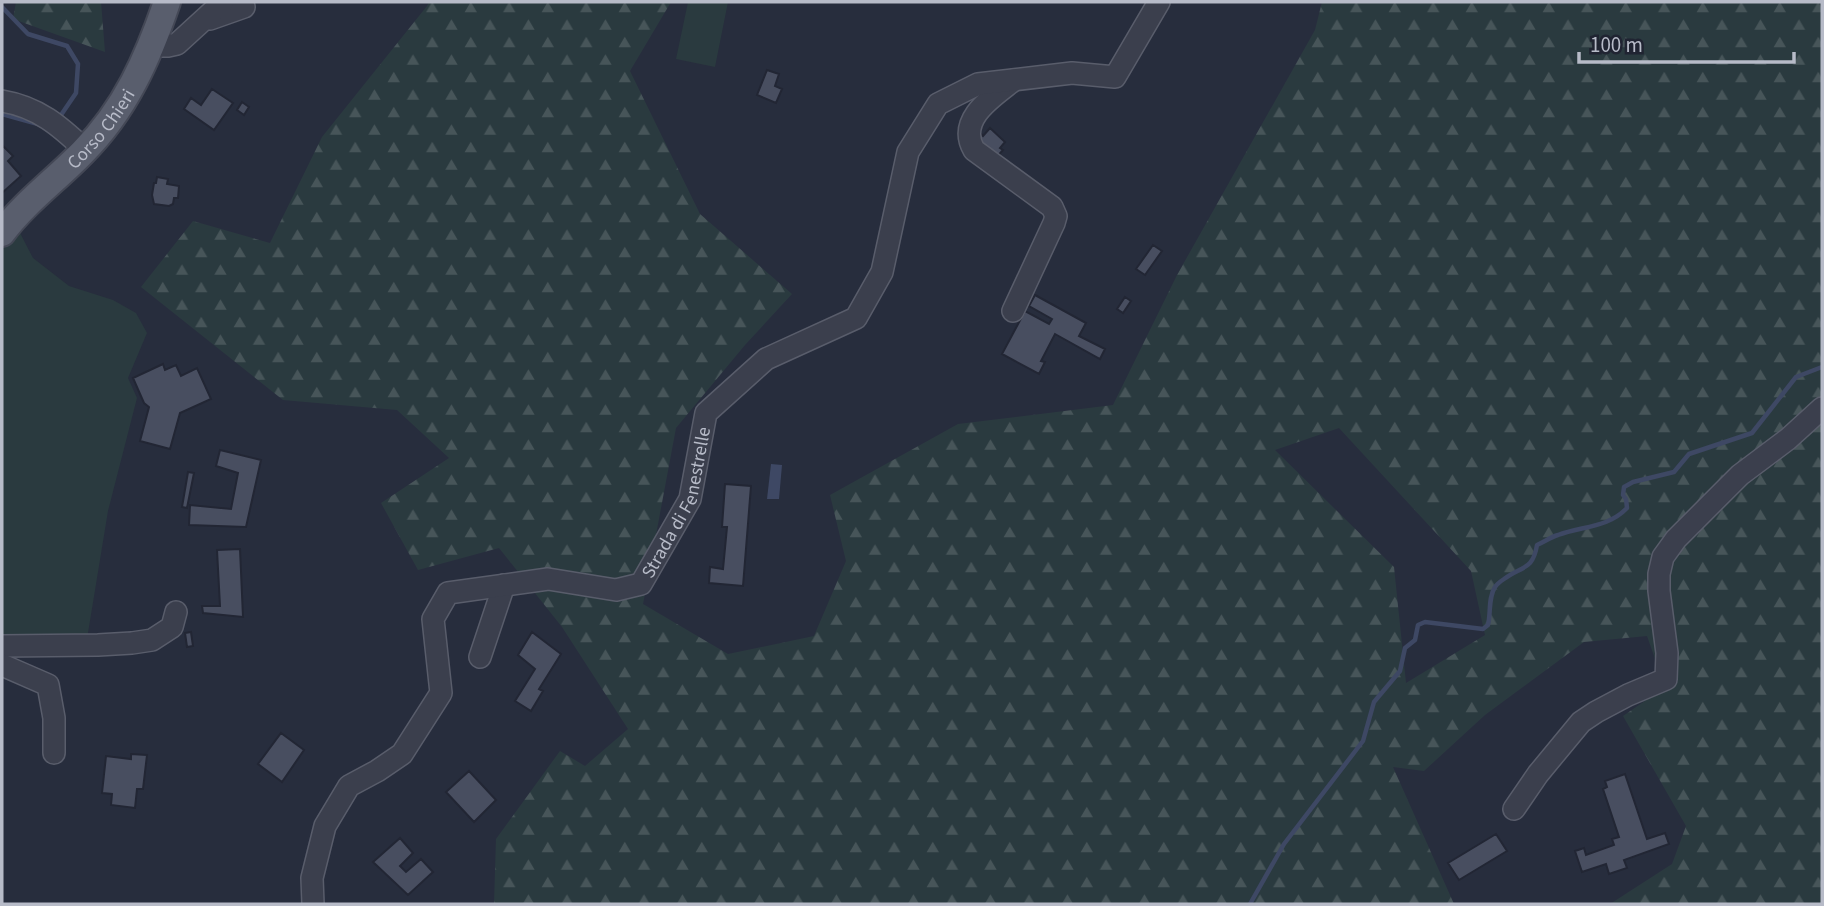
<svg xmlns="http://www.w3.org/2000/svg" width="1824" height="906" font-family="'Source Sans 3',sans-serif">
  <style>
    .green { fill: #2a3a3f }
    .forest { fill: url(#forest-firs); fill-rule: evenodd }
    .water { fill: #3e4864 }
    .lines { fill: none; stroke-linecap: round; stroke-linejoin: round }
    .stream { stroke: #3e4864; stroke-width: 4.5 }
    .building { fill: #484e60; stroke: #222634; stroke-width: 2 }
    .minor-casing { stroke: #595d6b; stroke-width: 24 }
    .major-casing { stroke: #444856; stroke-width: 30 }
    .minor { stroke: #3b3f4d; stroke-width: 21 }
    .major { stroke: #595e6d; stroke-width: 26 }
    .labels { text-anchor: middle; stroke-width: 5; stroke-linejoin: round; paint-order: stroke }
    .street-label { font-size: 19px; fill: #b7bbc8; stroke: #202432 }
  </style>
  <defs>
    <pattern id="forest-firs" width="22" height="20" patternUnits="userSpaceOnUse" patternTransform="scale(1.75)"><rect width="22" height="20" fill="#2a3a3f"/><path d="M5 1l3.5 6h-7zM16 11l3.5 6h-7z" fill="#475559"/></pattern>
  </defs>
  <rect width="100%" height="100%" fill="#272d3d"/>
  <path class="green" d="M688,2h40l-13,65 -39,-8z
    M19,231l14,27 36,28 44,14 23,13 11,20 -19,45 9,20 -29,113 -21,128h-85v-389z"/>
  <path class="forest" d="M16,2h85l4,50 -92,-33z
    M429,2h242l-41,69 70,143 92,80 -47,51 -69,83 -33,176 85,50 86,-18 32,-75 -16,-66 128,-71 155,-19 64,-130 138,-245 7,-28h500v902h-212l62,-40 14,-38 -63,-110 42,-29 -18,-51 -63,6 -99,73 -61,56 -31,-4 61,137h-960l2,-65 64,-88 25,15 43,-37 -66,-102 -63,-79 -81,22 -37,-67 68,-45 -52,-48 -114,-10 -142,-113 52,-66 77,22 52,-106 105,-131zM1339,428l132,143 14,64 -79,48 -12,-116 -119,-117z"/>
  <path class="water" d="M771,464l11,1 -3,34h-12z"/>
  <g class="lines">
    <path class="stream" d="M2,7l26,27 39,12 11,18 -2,29 -15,22 -6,3
      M2,114l36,10
      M1250,904l34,-60 79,-103 11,-39 26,-31 5,-23 10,-8 3,-15 7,-3 58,7 5,-4c3,-12 0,-27 7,-38 2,-3 6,-6 9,-8 18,-13 29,-9 33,-34 7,-3 14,-8 21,-10 24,-9 50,-7 69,-27l-1,-9 -3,-4 1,-8 9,-5 41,-10 15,-18 63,-21 44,-56 26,-10"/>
  </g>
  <path class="building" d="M767,70l12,4 -4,12 7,3 -6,14 -19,-8z
    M212,89l21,14 -19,27 -30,-21 7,-11 10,7z
    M242,102l7,5 -5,8 -7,-5z
    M990,128l15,14 -5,6 3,2 -8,9 -21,-19 6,-7 3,3z
    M2,145l11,11 -5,5 13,15 -19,17z
    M157,177l11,2 -1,5 12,2 -1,12h-4l-1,6 -4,2 -15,-2 -2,-9 2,-12h2z
    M1153,245l9,6 -17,24 -9,-6z
    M1035,295l51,28 -7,13 26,13 -5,10 -45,-25 -14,27 4,1 -6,12 -37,-20 23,-43 24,13 3,-5 -23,-13z
    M1125,297l6,4 -8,12 -6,-4z
    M163,364l2,6 11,-5 5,11 16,-8 14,31 -31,14 -10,36 -30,-8 9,-34 -5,-4 -11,-25z
    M220,450l41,10 -15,67 -57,-2 1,-20 41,4 7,-36 -22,-7z
    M188,472l6,1 -7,35 -5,-1z
    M725,484l26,2 -8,100 -34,-3 1,-16 13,2 4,-42h-5z
    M240,549l3,68 -40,-4 -1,-7h18l-3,-56z
    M191,632l2,14 -6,1 -2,-14z
    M532,632l29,22 -22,35 4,2 -12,20 -16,-10 20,-32 -17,-14z
    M281,733l23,17 -22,32 -24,-18z
    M131,754l16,1 -4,34h-6l-2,19 -24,-3 1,-11 -10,-1 4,-37 25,3z
    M469,771l27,29 -22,22 -28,-30z
    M1625,774l22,65 18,-6 4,11 -45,16 3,8 -18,6 -3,-10 -24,8 -7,-21 9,-3 2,7 28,-10 -2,-6 7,-2 -16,-48 4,-2 -2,-6z
    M1496,834l11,17 -48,29 -11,-17z
    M400,838l13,15 -13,13 6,6 15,-13 12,13 -25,23 -35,-33z"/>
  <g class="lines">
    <g class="minor-casing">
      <g id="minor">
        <path d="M210,19l34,-12"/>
        <path d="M152,46h16l9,-2 46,-42"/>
        <path d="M2,101c36,6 58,25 83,49"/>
        <path d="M1013,311l41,-88 2,-7 -4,-9 -78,-57c-18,-31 20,-54 40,-70"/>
        <path d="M2,646l96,-1 34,-2 20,-3 20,-13 4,-15"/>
        <path d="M480,657l24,-72"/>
        <path d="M2,665l46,20 6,33v35"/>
        <path d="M1514,809l24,-35 43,-52 15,-10 32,-17 38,-16 1,-26 -8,-62v-17l4,-17 13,-18 64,-64 48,-36 34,-31"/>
        <path id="s1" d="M313,904l-1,-26 13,-52 24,-40 28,-15 25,-17 39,-61 -8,-74 15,-26 100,-14 68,11 25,-6 49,-85 16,-86 60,-54 90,-41 26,-46 26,-120 30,-48 40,-20 94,-11 43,4 44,-75"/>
      </g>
    </g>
    <g class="major-casing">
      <g id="major">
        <path id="s2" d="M2,233c21,-29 56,-55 81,-81 42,-42 65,-94 84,-150"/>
      </g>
    </g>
    <use href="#minor" class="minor"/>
    <use href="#major" class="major"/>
  </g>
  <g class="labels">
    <g class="street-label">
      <text dy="7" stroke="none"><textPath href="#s2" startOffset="144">Corso Chieri</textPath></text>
      <text dy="7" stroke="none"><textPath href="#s1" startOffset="651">Strada di Fenestrelle</textPath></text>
    </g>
  </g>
  <rect width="1824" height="906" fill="none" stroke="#b7bbc8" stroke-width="7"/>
  <path d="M1579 52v10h215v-10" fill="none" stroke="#b7bbc8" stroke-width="3.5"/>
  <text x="1590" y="52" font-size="21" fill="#b7bbc8" stroke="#202432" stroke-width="5" paint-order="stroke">100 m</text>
</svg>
